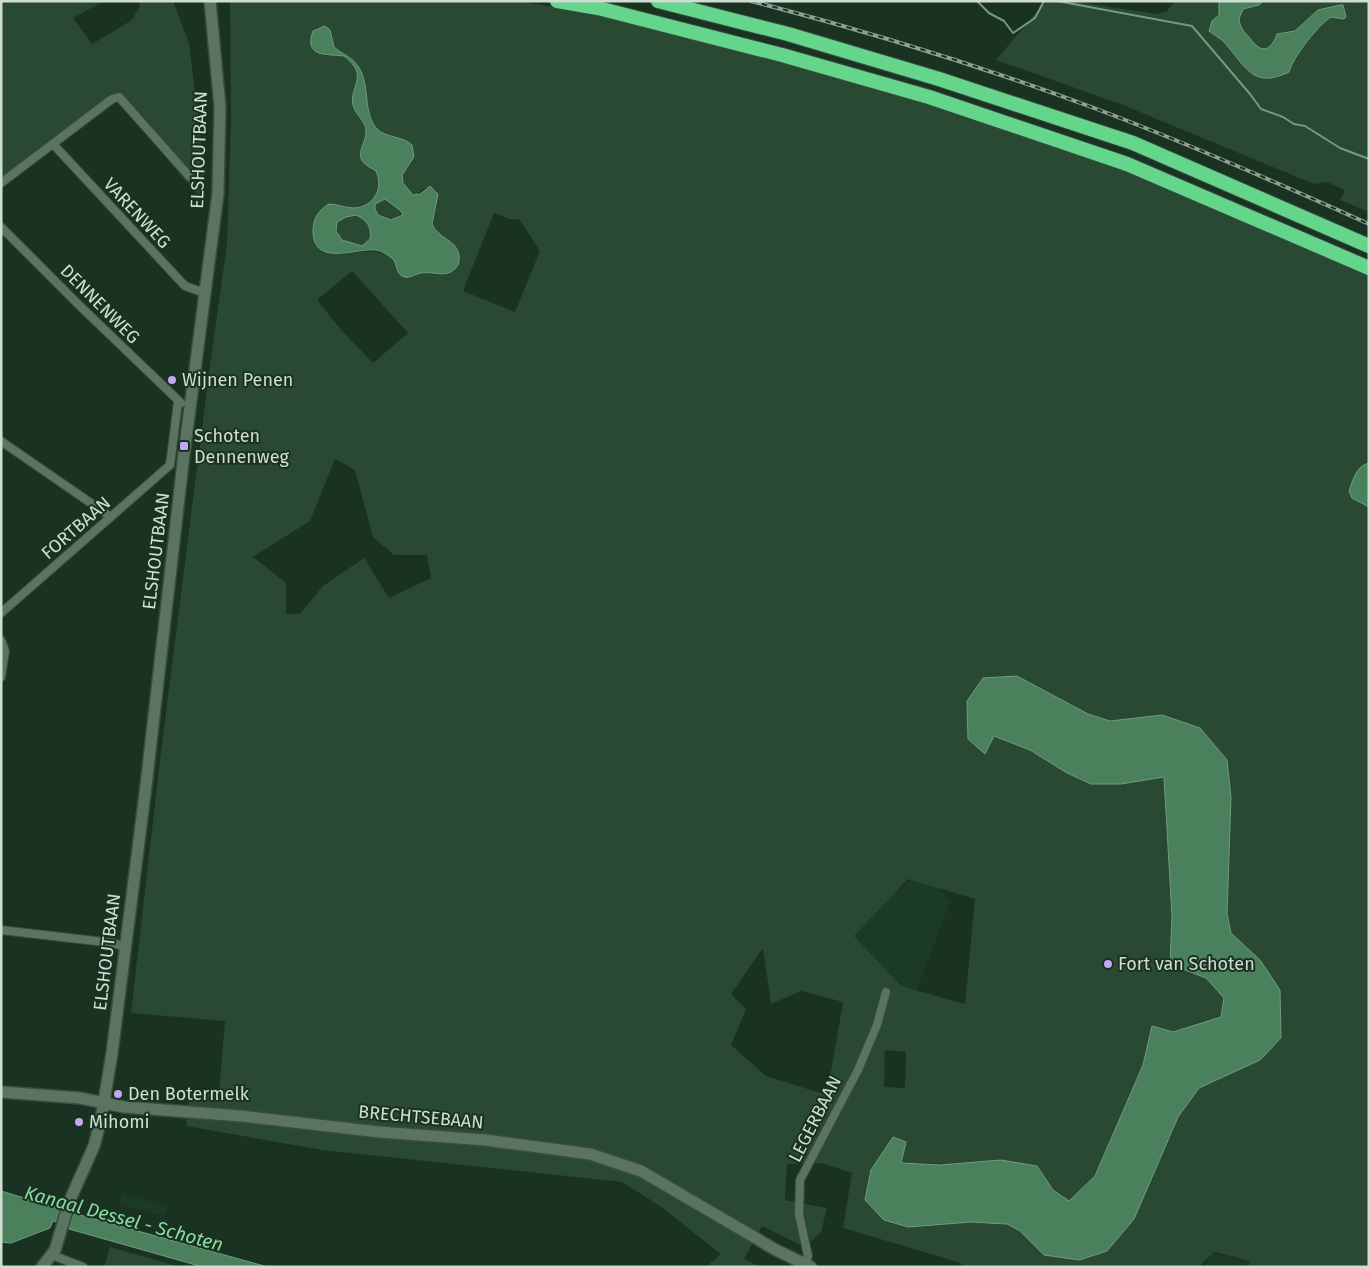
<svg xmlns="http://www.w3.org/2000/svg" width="1370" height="1268" font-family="'Fira Sans',sans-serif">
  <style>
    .built { fill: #1c3b26 }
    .green { fill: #294933; fill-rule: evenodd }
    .water { fill: #4a805b; stroke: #729c7f; fill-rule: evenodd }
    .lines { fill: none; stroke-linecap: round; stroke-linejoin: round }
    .stream { stroke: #729c7f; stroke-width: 2 }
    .minor-casing { stroke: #384d3e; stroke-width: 10 }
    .secondary-casing { stroke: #384d3e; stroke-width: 14 }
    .motorway-casing { stroke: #384d3e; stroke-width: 16 }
    .minor { stroke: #5a7461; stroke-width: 8 }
    .secondary { stroke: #5a7461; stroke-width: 11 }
    .motorway { stroke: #64d58b; stroke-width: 14 }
    .rail-casing { stroke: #8ea093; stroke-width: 4 }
    .rail { stroke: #1a3221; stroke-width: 2; stroke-dasharray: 5.5; stroke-linecap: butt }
    .poi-dot { fill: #c5a7f1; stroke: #1a3221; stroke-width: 2 }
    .labels { text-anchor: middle; stroke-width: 4; stroke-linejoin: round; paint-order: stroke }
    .street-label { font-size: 18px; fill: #cfded3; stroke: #1a3221 }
    .poi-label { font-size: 18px; fill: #cfded3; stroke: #1a3221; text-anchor: start }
    .water-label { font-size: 19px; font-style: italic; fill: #8adaa2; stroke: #1a3221 }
  </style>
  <rect width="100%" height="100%" fill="#1a3221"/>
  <path class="built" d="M925,870l25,32 -35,93 -15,-4 -49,-57 23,-26z
    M122,1194l46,12 -3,10 -46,-12z
    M1210,1252l40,11 -1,4h-43z"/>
  <path class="green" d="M1,1h103l-31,17 19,26 40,-24 8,-14 -2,-5h35l16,42 13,107 3,53 -34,-39 -50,-70 -70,45 -50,40z
    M230,1h289l77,13 184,47 147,42 197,67 245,105v188l-4,1 -13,34 17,9v760h-120v-6l-35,-9 -15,15h-237l-1,-4 -118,-35 9,-55 -30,-10 -35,1 -2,36 42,8 -6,24 -16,15 -43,-21 -18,33 17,8h-55l15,-13 -61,-48 -38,-24 -300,-32 -136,-24 4,-36 29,4 6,-73 -94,-8 30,-261 49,-387 17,-121 4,-124zM322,27l8,3 4,17c9,7 17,10 24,20 12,17 5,55 22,65 8,4 18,6 26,9l6,21 -8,9 -3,7 8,15 7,2 10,-8 10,3 2,4 -6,30c7,17 33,17 26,41l-17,10 -21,-2 -11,5 -11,-7 -5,-12c-30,-22 -65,16 -80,-26l26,-28 13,3 20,-6c8,-9 9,-20 4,-31l-9,-6 -6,-14 5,-18 -4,-14 -5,-5 -4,-21 5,-12 -1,-6 -5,-11 -8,-8h-19l-12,-25zM494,213l15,6h10l21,32 -25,61 -52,-21zM352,271l56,62 -35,30 -31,-32 -25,-31zM335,459l20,11 18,67 21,18h33l4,23 -42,20 -25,-40 -41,28 -23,28h-14v-31l-33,-26 57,-36zM1017,676l71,38 22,7 52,-6 38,13 27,32 4,37 -4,117 4,19 29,27 -38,116 -23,11 -21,30 -133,138c-11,-10 -22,-23 -36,-30 -18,-8 -78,0 -101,2l-15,-90 13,5 -6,21 137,3 16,24 15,11 27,-25 48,-111 9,-38 21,5 48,-15 3,-19 -18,-20 -36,-14 2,-48 -8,-139 -43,7h-30l-24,-11 -37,-23 -36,-14 -8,18zM908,879l67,20 -10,105 -64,-18 -47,-50zM763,948l8,56 30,-13 42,11 -16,93 -61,-19 -35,-31 15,-36 -15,-15zM885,1050l21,2 -1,36 -21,-1z
    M1046,1h24l87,13 9,-2 9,-11h194v211l-29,-12 5,-10 -18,-8 -13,2 -191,-79 -127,-45z
    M385,199l16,12 2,4 -12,5 -13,-5 -4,-6 1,-5z
    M356,215c11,5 16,12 14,24l-8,7 -20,-6 -6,-9 1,-9 9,-5z
    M110,1247l70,20h-76z"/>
  <path class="water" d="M1219,1h44l-4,4 -16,4 -4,10c1,11 8,15 14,23 11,13 19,6 24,-8l18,-3 23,-21 22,-5h3l3,12 -2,2 -13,-2c-13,8 -38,40 -42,55 -37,18 -44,-7 -65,-30 -4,-4 -10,-7 -15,-11l3,-10 7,-6z
    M325,26l5,4 4,17c8,7 18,10 24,19 13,19 4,46 19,63 9,9 26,7 35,16l2,12 -12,18 1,8 10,12 7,-1 10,-8 8,8 -6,30c7,17 33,17 26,41 -10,15 -23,6 -37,8 -7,1 -12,7 -19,3 -6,-3 -5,-12 -9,-17 -5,-4 -11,-8 -17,-9 -21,-2 -64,18 -63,-21 1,-12 6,-19 16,-25 8,0 17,4 24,4 21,-1 31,-19 23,-37 -4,-3 -10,-5 -13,-9 -7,-9 3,-20 3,-30 0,-10 -8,-15 -12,-24 -8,-20 18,-30 -10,-52 -16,-2 -41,2 -31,-25zM385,199l16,12 2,4 -12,5 -13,-5 -3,-6v-5zM356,215c11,5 16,12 14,24l-8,7 -20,-6 -6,-9 1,-9 9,-5z
    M1369,463v44l-17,-9 -3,-7c4,-11 7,-25 20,-28z
    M1017,676l71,38 22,7 52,-6 38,13 27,32 4,37 -4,117 4,19 29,27 20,30 1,48 -21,22 -61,28 -21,29 -44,102 -27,32 -28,9 -35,-5 -24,-24 -13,-7 -36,-2 -63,5 -24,-7 -19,-20 6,-30 22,-33 13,5 -5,21 39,2 61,-5 36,6 16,24 16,11 26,-25 48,-111 9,-39 21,6 48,-15 3,-19 -18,-20 -36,-14 2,-48 -8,-139 -43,7h-30l-24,-11 -37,-23 -36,-14 -9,18 -17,-15 -1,-38 16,-23z
    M1,1191l53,16 6,-4 17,5 3,7 188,52h-65l-134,-38v-4l-16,-4 -3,7 -39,15 -10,-1z"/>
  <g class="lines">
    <path class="stream" d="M977,1l12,12 15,8 9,12 22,-15 9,-17
      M1057,1l135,25 58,68 11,15 22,8 11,7 11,2 35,22 29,11"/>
    <g class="minor-casing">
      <path id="minor" d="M53,144l132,142 20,7
        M1,183l111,-84 7,-2 70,79
        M1,227l79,79 101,97
        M1,441l110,76
        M1,613l169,-148 8,-63
        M1,640l4,11 -4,26
        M1,930l112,13 12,4
        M52,1255l31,12
        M805,1264l3,-8 -9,-42 1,-34 58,-110 19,-45 9,-33"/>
    </g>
    <g class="secondary-casing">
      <path id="secondary" d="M1,1092l79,6 44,9 117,9 138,16 106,8 105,14 51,17 135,79 35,17
        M42,1267l13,-17 15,-50 24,-54 7,-27 11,-66 34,-267 38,-332 34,-261 2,-86 -10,-106"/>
    </g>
    <g class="motorway-casing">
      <path id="motorway" d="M557,1l41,7 184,47 147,42 198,67 242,104
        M658,1l130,33 151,45 194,64 236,103"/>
    </g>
    <use href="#minor" class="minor"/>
    <use href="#secondary" class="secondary"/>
    <use href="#motorway" class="motorway"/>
    <g class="rail-casing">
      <path id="rail" d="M751,1c116,30 230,65 343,107 93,35 184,75 275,116"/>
    </g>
    <use href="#rail" class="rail"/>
  </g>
  <g class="poi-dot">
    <circle cx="172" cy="380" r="5"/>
    <rect x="179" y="441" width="10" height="10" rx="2.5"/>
    <circle cx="1108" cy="964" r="5"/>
    <circle cx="118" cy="1094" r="5"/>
    <circle cx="79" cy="1122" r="5"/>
  </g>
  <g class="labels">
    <g class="street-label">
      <text transform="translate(199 150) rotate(-88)" y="6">ELSHOUTBAAN</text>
      <text transform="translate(137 213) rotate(47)" y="6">VARENWEG</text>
      <text transform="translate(100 304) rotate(45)" y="6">DENNENWEG</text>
      <text transform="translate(76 528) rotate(-41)" y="6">FORTBAAN</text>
      <text transform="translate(156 551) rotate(-83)" y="6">ELSHOUTBAAN</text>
      <text transform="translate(107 952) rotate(-83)" y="6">ELSHOUTBAAN</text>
      <text transform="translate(421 1117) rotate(5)" y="6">BRECHTSEBAAN</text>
      <text transform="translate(815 1119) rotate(-63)" y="6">LEGERBAAN</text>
    </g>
    <g class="poi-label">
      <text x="182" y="386">Wijnen Penen</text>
      <text x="194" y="442">Schoten<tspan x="194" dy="21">Dennenweg</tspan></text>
      <text x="1118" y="970">Fort van Schoten</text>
      <text x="128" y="1100">Den Botermelk</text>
      <text x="89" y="1128">Mihomi</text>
    </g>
    <g class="water-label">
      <text transform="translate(124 1218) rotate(15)" y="7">Kanaal Dessel - Schoten</text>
    </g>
  </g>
  <rect width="1370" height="1268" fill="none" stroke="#cfded3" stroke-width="5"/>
</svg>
